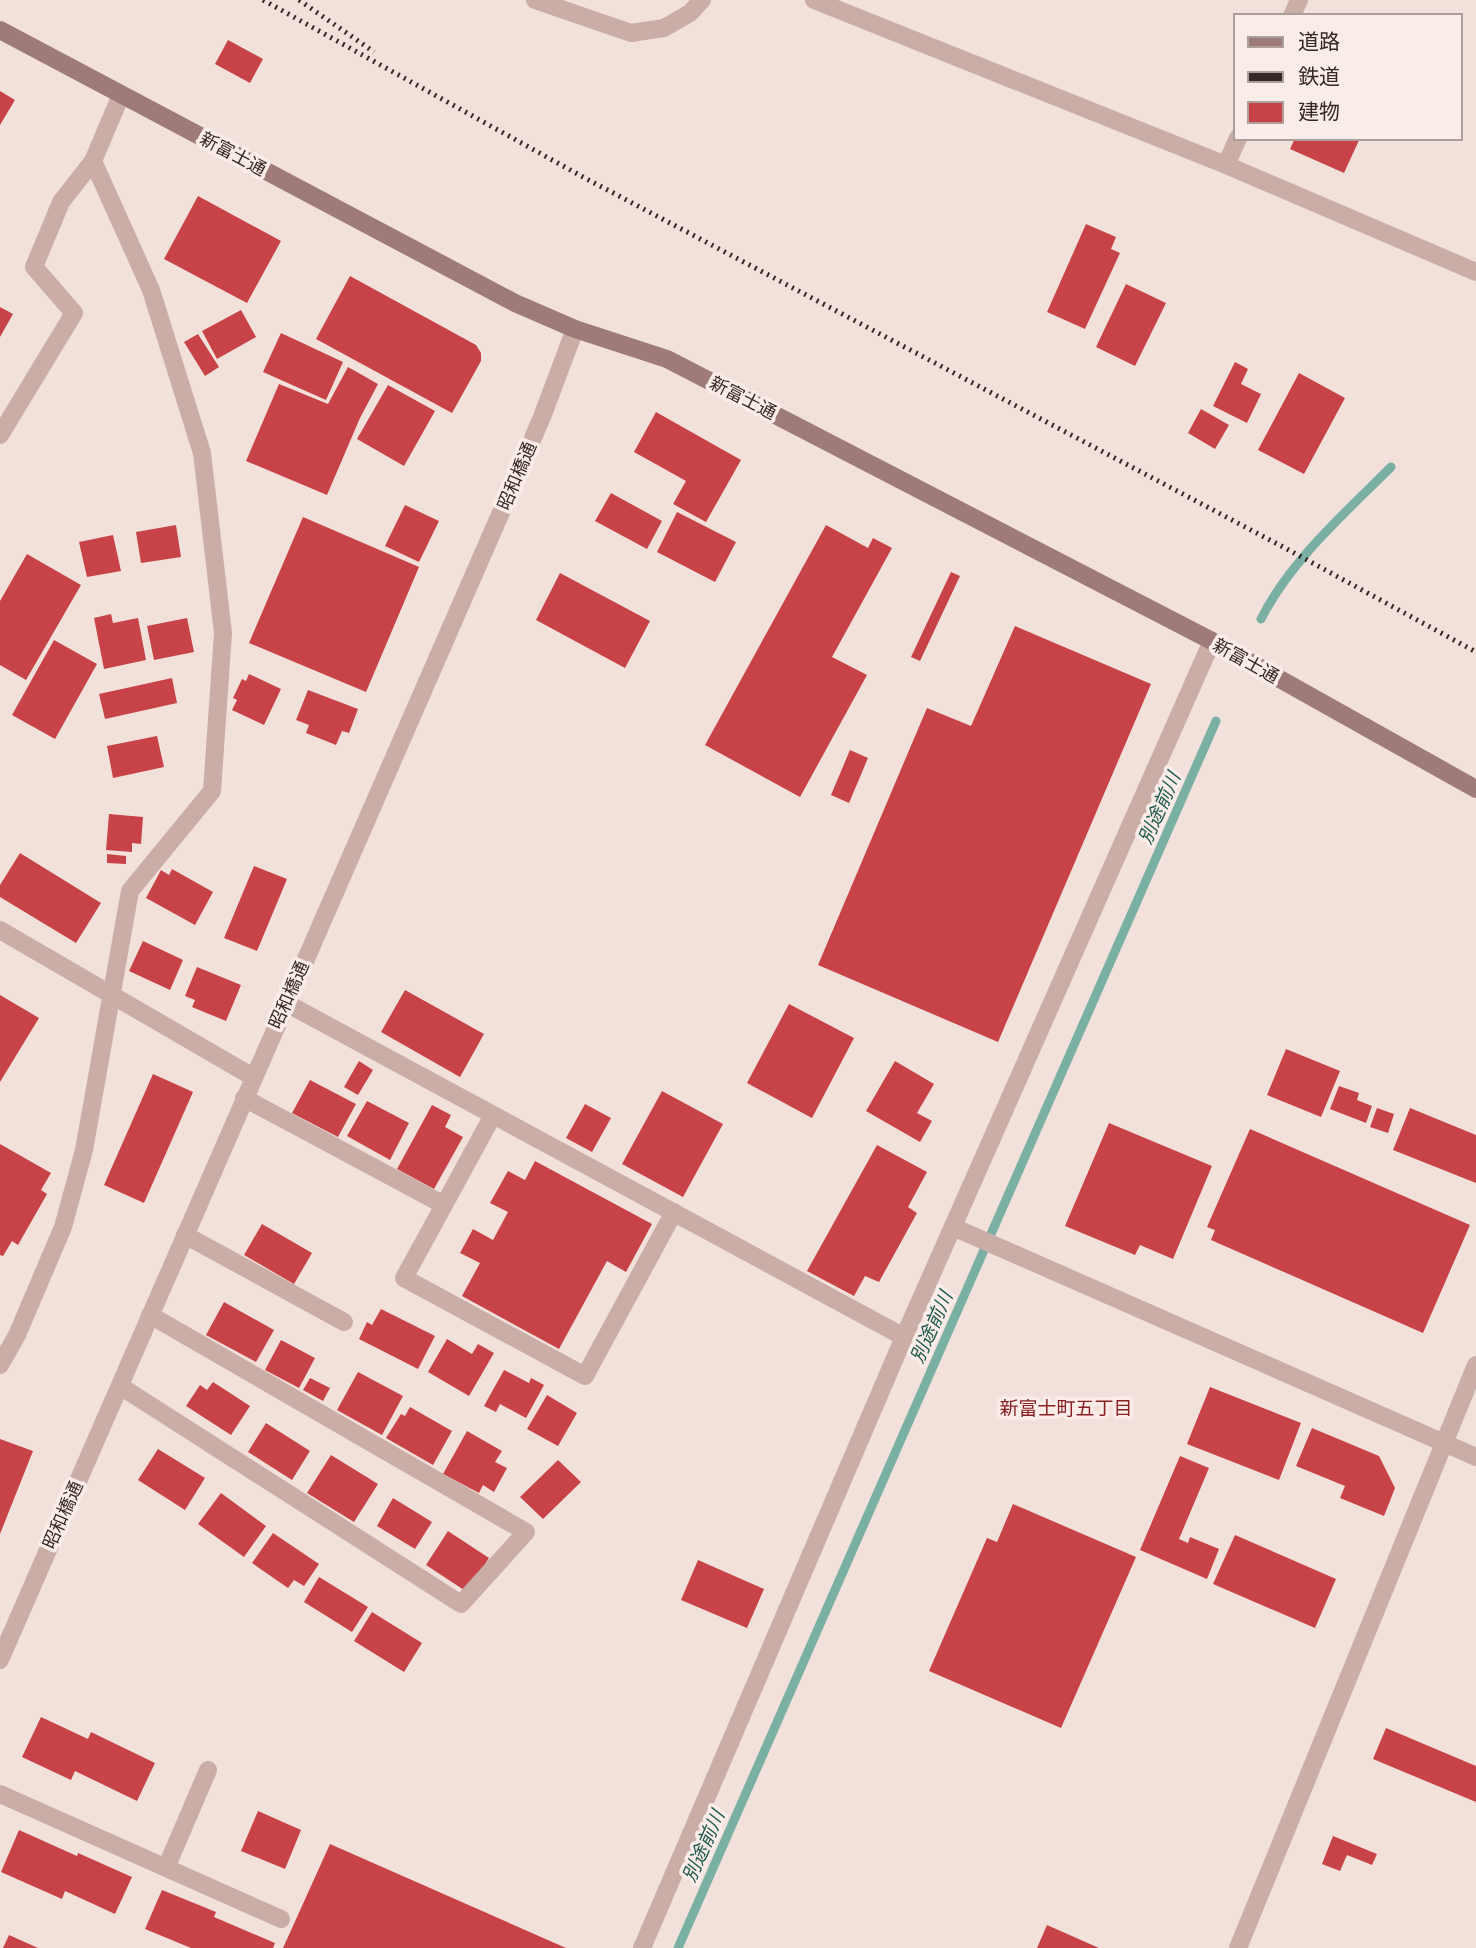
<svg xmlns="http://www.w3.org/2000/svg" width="1476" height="1948" font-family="Quicksand,'Noto Sans JP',sans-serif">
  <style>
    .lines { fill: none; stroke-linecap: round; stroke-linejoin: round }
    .stream { stroke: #79b0a3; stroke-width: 9 }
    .building { fill: #c84348 }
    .lane { stroke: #cbada7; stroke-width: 18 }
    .street { stroke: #cbada7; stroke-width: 18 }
    .secondary { stroke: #9e7b78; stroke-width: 18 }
    .rail { stroke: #372828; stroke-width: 5; stroke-dasharray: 2 5; stroke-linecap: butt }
    .labels { text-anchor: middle; stroke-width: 7; stroke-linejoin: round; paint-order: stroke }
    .street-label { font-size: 18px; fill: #372828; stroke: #faece8 }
    .water-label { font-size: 19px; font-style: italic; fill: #1c594c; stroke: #faece8 }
    .neighbourhood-label { font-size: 19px; fill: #871f23; stroke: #faece8 }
  </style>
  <rect width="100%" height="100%" fill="#f2e1db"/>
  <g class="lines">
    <path class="stream" d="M1261,619c30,-59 84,-106 130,-152
      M678,1948l538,-1227"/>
  </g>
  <path class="building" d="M228,40l35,19 -13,24 -35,-19z
    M0,91l15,9 -15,25z
    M1295,138h65l-16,35 -54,-24z
    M198,196l83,45 -34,62 -83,-44z
    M1086,224l30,13 -5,12 9,4 -35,76 -38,-17z
    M350,276l126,69 5,8v8l-29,52 -136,-74z
    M1126,284l40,19 -31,63 -39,-19z
    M0,307l13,7 -13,23z
    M241,310l15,27 -39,22 -15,-28z
    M281,333l62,29 -17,38 -63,-28z
    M198,334l21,33 -14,9 -21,-34z
    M1235,362l13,7 -7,15 20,10 -14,29 -34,-17z
    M348,367l30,17 -18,34 -33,77 -81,-34 33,-77 49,20z
    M1299,373l46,25 -41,76 -46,-24z
    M388,385l47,26 -31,55 -47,-27z
    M1201,409l28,16 -14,24 -27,-16z
    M656,412l85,48 -35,62 -33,-18 13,-23 -52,-29z
    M611,493l51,28 -15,28 -52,-28z
    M405,505l34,16 -20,41 -34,-16z
    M677,512l59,30 -21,40 -58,-30z
    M303,517l116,50 -53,125 -117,-49z
    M176,525l5,32 -40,6 -5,-31z
    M826,525l42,23 5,-10 19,10 -60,109 35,18 -67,122 -95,-52z
    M113,535l8,36 -34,6 -8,-35z
    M27,554l54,31 -55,95 -26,-15v-64z
    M951,572l9,4 -40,85 -9,-4z
    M560,573l90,48 -25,47 -89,-48z
    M111,614l2,9 25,-5 8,42 -42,9 -10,-51z
    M187,618l7,34 -40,8 -7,-34z
    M1015,626l136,58 -153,358 -180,-77 109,-257 44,18z
    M54,640l43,24 -42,75 -43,-24z
    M249,674l32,15 -17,36 -32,-15 5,-10 -4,-2 9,-19 4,2z
    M172,678l5,25 -72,16 -6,-25z
    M308,690l50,19 -9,24 -7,-2 -6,14 -30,-12 3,-8 -13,-5z
    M157,736l7,31 -51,11 -6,-32z
    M850,750l18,8 -19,45 -18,-8z
    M109,814l34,3 -2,27 -9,-1v9l-26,-2z
    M20,853l81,50 -25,40 -76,-46v-12z
    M107,854l19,2v8l-19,-1z
    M254,866l33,13 -30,72 -33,-13z
    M172,869l41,23 -18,33 -49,-27 15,-28 8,5z
    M143,941l40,19 -13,30 -41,-19z
    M197,967l44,18 -15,36 -34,-14 3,-7 -10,-4z
    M405,990l79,44 -24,43 -79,-45z
    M0,995l39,23 -39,64z
    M789,1004l65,34 -42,80 -65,-35z
    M1286,1049l54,22 -19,46 -54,-22z
    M359,1061l14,9 -15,25 -14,-8z
    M895,1061l39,23 -17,29 15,8 -12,21 -54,-31z
    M153,1074l40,18 -49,111 -40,-18z
    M310,1080l46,24 -18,33 -46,-24z
    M1339,1086l20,7 -2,7 15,6 -6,17 -36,-14z
    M662,1091l61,33 -40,73 -61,-33z
    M367,1101l42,22 -19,37 -43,-24z
    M585,1104l26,14 -19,34 -26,-14z
    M432,1105l19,10 -6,12 18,10 -29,52 -37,-20z
    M1377,1108l17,6 -6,19 -18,-6z
    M1410,1108l66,27v48l-83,-33z
    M1109,1123l103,43 -39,93 -33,-14 -5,10 -70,-29z
    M1250,1129l220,96 -47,108 -212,-93 4,-10 -8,-3z
    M0,1144l51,29 -10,17 6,4 -29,51 -6,-4 -9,15 -3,-1z
    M877,1145l50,27 -19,35 9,6 -38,69 -14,-6 -11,20 -47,-25z
    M535,1161l117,63 -26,48 -19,-11 -48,88 -97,-53 18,-33 -20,-10 13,-24 20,11 15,-28 -18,-9 18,-32 17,9z
    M262,1224l50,29 -18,31 -50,-29z
    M224,1302l50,28 -18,32 -50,-27z
    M381,1309l54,27 -17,33 -59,-30 8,-17 5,3z
    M447,1339l25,15 6,-10 16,9 -25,43 -41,-24z
    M281,1340l34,18 -16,30 -34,-18z
    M504,1370l25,13 2,-5 13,7 -18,33 -26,-14 -4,8 -12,-6z
    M358,1372l45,24 -21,39 -45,-25z
    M310,1378l20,10 -7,13 -20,-11z
    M213,1382l37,24 -19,29 -45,-29 14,-21 7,5z
    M1210,1387l91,36 -22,57 -92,-36z
    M547,1395l30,18 -19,33 -31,-17z
    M410,1407l42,24 -19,34 -47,-27 15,-24 4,2z
    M266,1423l44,28 -18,29 -44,-28z
    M1312,1428l67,28 16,32 -11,28 -44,-18 5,-12 -49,-20z
    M467,1431l35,20 -7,11 12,6 -13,24 -11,-7 -4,8 -36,-19z
    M0,1439l33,12 -33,83z
    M158,1449l47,29 -20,32 -47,-30z
    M331,1455l47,29 -24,38 -47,-29z
    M1180,1456l29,12 -30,71 9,4 2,-6 29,12 -12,30 -67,-29z
    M558,1460l23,22 -38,37 -23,-22z
    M221,1493l45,33 -22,31 -46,-33z
    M393,1498l39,24 -17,27 -38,-23z
    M1013,1504l123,53 -75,171 -132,-57 58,-133 10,4z
    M448,1531l41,27 -22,34 -41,-27z
    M273,1533l46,31 -15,22 -10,-6 -6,8 -36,-25z
    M1235,1535l101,44 -21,49 -102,-44z
    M698,1560l66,29 -17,39 -66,-28z
    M319,1577l49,30 -16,25 -48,-30z
    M372,1612l50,31 -18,29 -50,-31z
    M41,1717l47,22 3,-7 64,31 -18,38 -62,-30 -4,9 -49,-23z
    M1386,1728l90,38v36l-103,-43z
    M258,1811l43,19 -16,39 -44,-18z
    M19,1830l58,26 1,-3 54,24 -17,37 -50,-23 -3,8 -61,-27z
    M1333,1836l44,18 -5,11 -25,-10 -7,16 -18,-7z
    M330,1844l236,104h-283z
    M162,1890l54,22 -2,5 61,26 -2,5h-82l-46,-19z
    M1047,1925l52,23h-62z
    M9,1935l29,13h-35z"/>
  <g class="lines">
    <path class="lane" d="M535,0l96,33 33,-5 26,-15 12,-13
      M814,0l412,165 250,107
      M1292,16l7,-16
      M1226,165l12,-27
      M0,435l74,-122 -40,-46 27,-65 32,-41
      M244,1098l200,107 -40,73 181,98 89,-164
      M444,1205l49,-90
      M185,1235l159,87
      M0,1794l281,125
      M166,1868l42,-98"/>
    <path class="street" d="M0,930l253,147
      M286,1003l618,334
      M953,1227l523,230
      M0,1365l17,-30 46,-108 21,-77 46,-259 82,-100 11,-158 -21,-180 -51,-163 -58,-129 28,-66
      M120,1386l341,218 65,-72 -376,-217
      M0,1660l502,-1150 40,-93 33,-88
      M642,1948l262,-611 308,-696
      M1238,1948l238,-583"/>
    <path class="secondary" d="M0,30l515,273 60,26 92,30 545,282 264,148"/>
    <path class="rail" d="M263,0l320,177 702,371 191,104
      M299,0l75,52"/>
  </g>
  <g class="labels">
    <g class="street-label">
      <text transform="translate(233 154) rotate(28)" y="6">新富士通</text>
      <text transform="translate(743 398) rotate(27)" y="6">新富士通</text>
      <text transform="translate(517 476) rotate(-67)" y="6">昭和橋通</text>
      <text transform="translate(1246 661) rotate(29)" y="6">新富士通</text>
      <text transform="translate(289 995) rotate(-66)" y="6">昭和橋通</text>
      <text transform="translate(63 1515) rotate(-66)" y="6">昭和橋通</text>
    </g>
    <g class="water-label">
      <text transform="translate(1159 808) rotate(-66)" y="7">別途前川</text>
      <text transform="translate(931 1327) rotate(-66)" y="7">別途前川</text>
      <text transform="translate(703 1846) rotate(-66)" y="7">別途前川</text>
    </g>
    <g class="neighbourhood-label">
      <text x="1066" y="1415">新富士町五丁目</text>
    </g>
  </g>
  <rect x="1234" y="14" width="228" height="126" fill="#faece8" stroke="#ac9e9b" stroke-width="2"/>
  <rect x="1248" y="37" width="35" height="10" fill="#9e7b78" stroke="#ac9e9b" stroke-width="2"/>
  <text x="1298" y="49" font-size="21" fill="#372828">道路</text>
  <rect x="1248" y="72" width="35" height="10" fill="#372828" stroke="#ac9e9b" stroke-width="2"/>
  <text x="1298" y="84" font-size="21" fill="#372828">鉄道</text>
  <rect x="1248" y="102" width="35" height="21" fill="#c84348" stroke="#ac9e9b" stroke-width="2"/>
  <text x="1298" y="119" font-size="21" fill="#372828">建物</text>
</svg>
